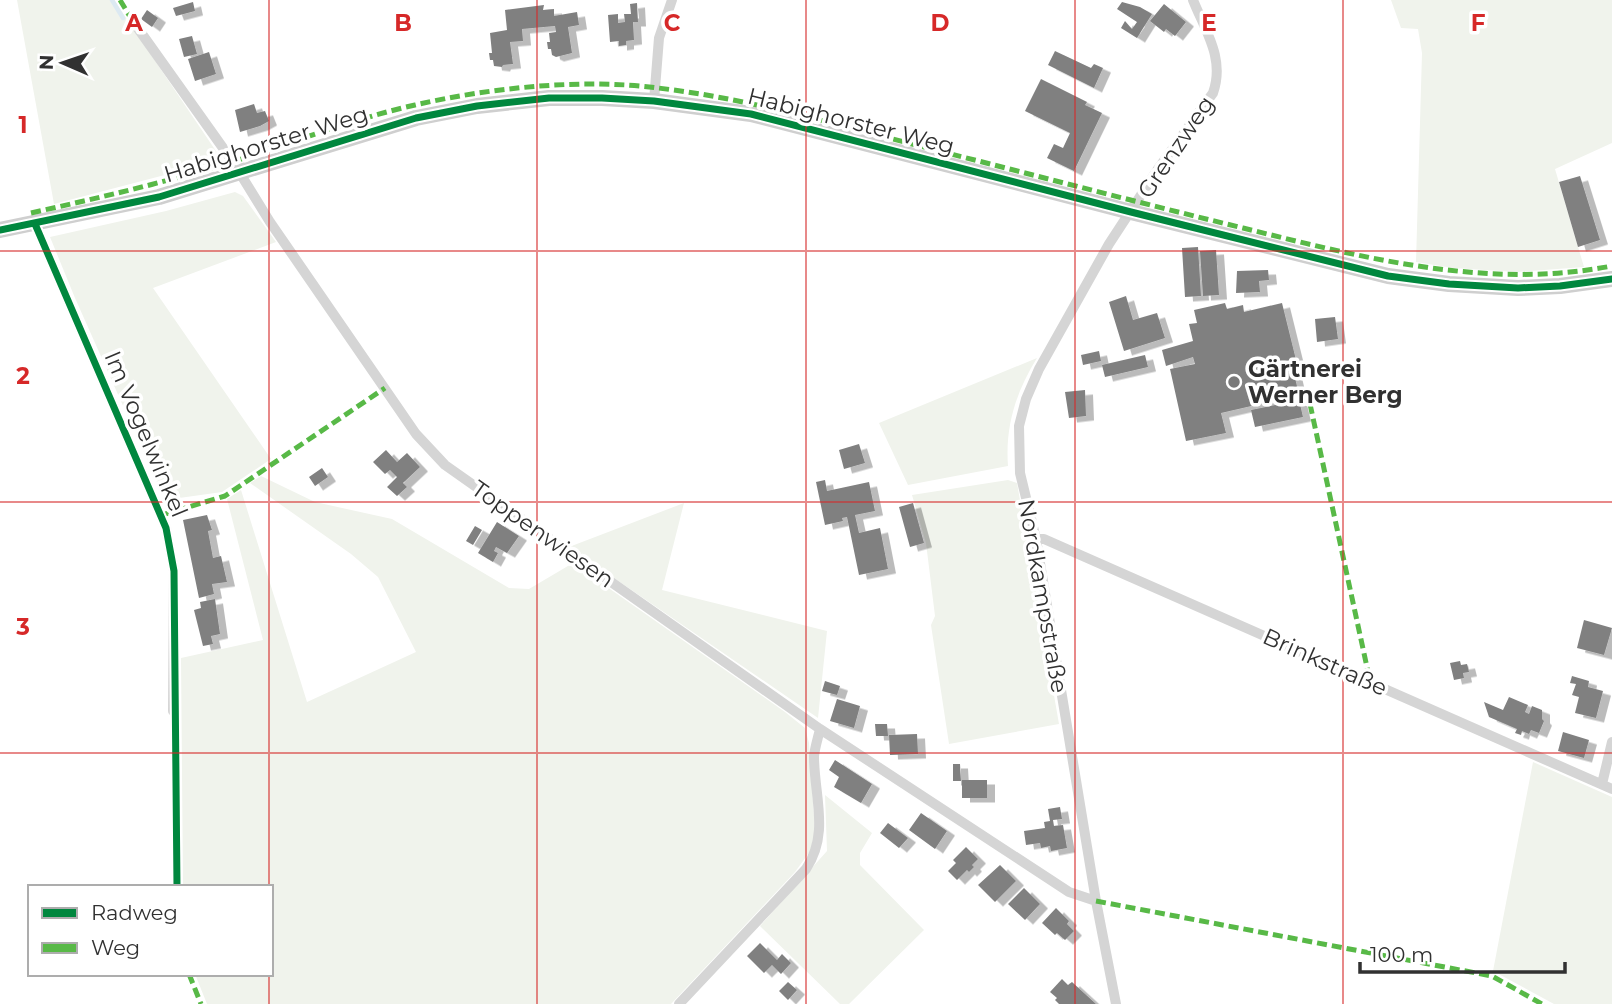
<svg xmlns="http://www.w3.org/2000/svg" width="1612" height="1004" font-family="Montserrat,sans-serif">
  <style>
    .green { fill: #f0f3ec }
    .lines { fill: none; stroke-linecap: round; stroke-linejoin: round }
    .stream { stroke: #dce9f2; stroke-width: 4.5 }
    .building { fill: #808080; filter: url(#shadow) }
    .street { stroke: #d5d5d5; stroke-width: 10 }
    .secondary { stroke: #cfcfcf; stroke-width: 16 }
    .quiet { stroke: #58b947; stroke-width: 5; stroke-dasharray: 10 5; stroke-linecap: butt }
    .cycleway-casing { stroke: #fff; stroke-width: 11 }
    .cycleway { stroke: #00873e; stroke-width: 7 }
    .grid { fill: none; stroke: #d62828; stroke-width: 2; stroke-opacity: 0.55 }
    .poi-dot { fill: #797979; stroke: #fff; stroke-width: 2.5 }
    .labels { text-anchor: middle; stroke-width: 7; stroke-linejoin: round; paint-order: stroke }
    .street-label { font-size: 23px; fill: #313131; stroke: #fff }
    .poi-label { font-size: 23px; font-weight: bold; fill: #313131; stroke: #fff; text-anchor: start }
    .grid-label { font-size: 23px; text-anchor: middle; font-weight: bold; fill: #d62828; stroke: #fff; stroke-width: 7; stroke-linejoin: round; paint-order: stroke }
  </style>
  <defs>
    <filter id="shadow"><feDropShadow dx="8" dy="4.5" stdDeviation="0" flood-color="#0004"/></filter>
  </defs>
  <rect width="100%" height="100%" fill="#fff"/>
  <path class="green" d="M17,0h97l108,160 -168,44z
    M1391,0h221v143l-57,26 29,98 -67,5 -64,-4 -37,-6 6,-209 -4,-24 -17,-1z
    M235,192l8,4 33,46 -123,46 118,171 -49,33 -57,8 -90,-202 -25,-61 116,-26z
    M1037,358c-21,34 -32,68 -29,108l-100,19 -29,-62z
    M261,476l54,26 77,17 117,69 20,1 44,-26 212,149 20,16 4,15 6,88 -4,19 -16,22 -124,132h-464l-12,-30h76v-87h-88l-2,-229 82,-18 -36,-141 14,-9 66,212 109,-50 -38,-75 -27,-23 -101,-71z
    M1008,480l9,3 42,241 -110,20 -18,-119 4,-9 -9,-73 -14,-48z
    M684,503l-22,87 165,41 -9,87 -249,-171z
    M1533,762l79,35v207h-58l-61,-33z
    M825,795l47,38 -12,20v12l64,65 -75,74h-9l-80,-78 67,-75z"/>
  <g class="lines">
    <path class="stream" d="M112,0l11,18"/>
  </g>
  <path class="building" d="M193,2l2,9 -19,5 -3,-8z
    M1122,2l18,5 12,7 -15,24 -16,-10 4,-7 7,8 5,-7 -20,-13z
    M637,3l1,19h-5l1,18 -8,1v4l-7,1v-5l-9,1 -2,-27 10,-1v9l7,-1 -1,-8h7l-1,-10z
    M1164,4l22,18 -11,14 -9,-7 -2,3 -14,-11z
    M544,5l-1,5 11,-1v7l23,-4 2,13 -11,2 4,26 -16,4 -4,-2 -1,-6h-3l-1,-7h3l-1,-9 7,-1 -1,-6 -33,3 1,12 -13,1 3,22 -10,1 -1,2 -8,-1 -1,-6h-3l-1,-7h3l-2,-20 17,-3 -2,-20z
    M147,10l11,8 -6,9 -11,-8z
    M192,36l5,18 -13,3 -5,-18z
    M1055,51l36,17 3,-4 9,4 -9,20 -46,-23z
    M209,52l7,22 -21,7 -7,-22z
    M1041,79l46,23 -2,3 17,8 -28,58 -27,-13 7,-14 9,4 7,-15 -45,-22z
    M254,104l3,9 8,-2 4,10 -9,5 -20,6 -5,-22z
    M1580,176l20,64 -22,7 -19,-65z
    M1198,247l3,49 -16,1 -3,-49z
    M1216,250l3,45 -16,1 -3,-45z
    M1268,270l1,10 -10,1 1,11 -24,1 1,-22z
    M1126,296l7,24 24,-7 8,25 -41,13 -15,-49z
    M1225,303l2,6 16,-4 1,7 38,-9 16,65 -5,1 6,26 -78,18 5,20 -40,8 -16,-72 25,-5 -2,-7 -27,9 -4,-16 31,-9 -4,-17 8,-1 -3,-13z
    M1335,317l3,22 -21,3 -2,-23z
    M1099,351l2,10 -18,4 -2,-10z
    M1145,355l3,12 -43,10 -3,-12z
    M1085,390l1,26 -17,2 -4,-26z
    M1299,400l4,17 -48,10 -4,-17z
    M859,444l6,19 -21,6 -5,-19z
    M386,450l11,12 10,-9 13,14 -17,16 4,4 -10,9 -10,-9 10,-10 -7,-7 -5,4 -12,-12z
    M322,468l6,9 -13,9 -6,-9z
    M825,480l2,11 42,-9 6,29 -20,4 4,18 21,-5 8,41 -29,6 -12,-58 -5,1 1,3 -18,4 -9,-43z
    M913,503l11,40 -14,4 -11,-40z
    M207,515l5,15 -4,1 5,27 8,-2 6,26 -15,2 2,10 -15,4 -16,-78z
    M497,522l22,14 -12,17 -11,-6 -2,4 4,2 -5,9 -15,-9z
    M475,526l7,4 -9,15 -7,-4z
    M215,599l5,35 -9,2 2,8 -10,2 -9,-36 7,-2 -1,-6z
    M1584,620l28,8 -8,27 -27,-7z
    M1460,661l1,4 6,-1 2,8 -6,1 1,5 -10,2 -4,-17z
    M1572,676l17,5 -1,6 15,4 -7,27 -21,-5 4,-16 -7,-2 4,-11 -6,-1z
    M825,681l15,5 -3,9 -15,-4z
    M1509,697l19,8 -3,7 4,2 3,-8 10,4v9l2,2 -5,12 -8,-3 -2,4 -7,-3 -1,4 -6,-2 2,-4 -28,-12 -5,-15 19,8z
    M837,699l23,7 -6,22 -24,-7z
    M875,724h12l1,12h-12z
    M1563,732l26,8 -5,18 -26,-7z
    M917,734l1,20 -28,1 -1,-20z
    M835,760l37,24 -11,19 -27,-16 5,-10 -10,-7z
    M953,764h7l1,17h-8z
    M962,780h25v18h-25z
    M1060,807l2,12 -9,1 1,6 9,-1 4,23 -16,3 -1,-5 -9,2 -1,-5 -14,2 -2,-14 21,-3 -1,-6 6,-1 -2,-12z
    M921,813l26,18 -12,18 -26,-19z
    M888,823l20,15 -9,10 -19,-15z
    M966,847l12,12 -6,6 2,2 -5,5 -2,-2 -10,10 -9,-9 8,-8 -3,-3z
    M1000,865l16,16 -21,21 -17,-17z
    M1024,888l16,16 -15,16 -17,-16z
    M1056,908l13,13 -2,3 7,7 -9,9 -8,-7 -2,2 -13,-12z
    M760,943l17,17 5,-6 9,9 -10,11 -9,-9 -8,8 -17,-17z
    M1062,979l6,6 4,-3 24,22h-37l-4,-4 2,-2 -7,-6z
    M788,982l9,8 -9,10 -9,-9z"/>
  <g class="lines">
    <path class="street" d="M132,20l101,142 37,60 146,212 29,31 375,264 249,163 27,9
      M654,101l5,-63 13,-38
      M35,224l131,304 8,43 -1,140
      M1036,539h8l568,250
      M1602,784l10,-42
      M679,1004l127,-135c24,-36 8,-73 8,-113 1,-9 4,-18 6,-27
      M1116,1004l-20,-103 -60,-362 -16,-66 -1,-47 7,-27 13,-30 70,-125 49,-75 55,-76c12,-34 -7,-61 -20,-93"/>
    <path class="secondary" d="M0,230l159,-33 257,-79 61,-12 72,-8h53l52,3 97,13 380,98 257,64 61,8 69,4 42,-2 52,-7"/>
    <path class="quiet" d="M120,0l12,20
      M31,213c67,-15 132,-30 197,-50 62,-19 124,-44 187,-58 73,-17 168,-27 243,-17 86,10 169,34 254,56 110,28 220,57 331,84 121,30 244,62 369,38
      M1310,404l60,277
      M162,515l63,-19 160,-108
      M1096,901l396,75 50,28
      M189,974l12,30"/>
    <g class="cycleway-casing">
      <path id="cycleway" d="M35,224l131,304 8,43 3,316
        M0,230l159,-33 257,-79 61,-12 72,-8h53l52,3 97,13 380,98 257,64 61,8 69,4 42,-2 52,-7"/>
    </g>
    <use href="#cycleway" class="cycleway"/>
  </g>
  <path class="grid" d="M269,0v887M537,0v1004M806,0v1004M1075,0v1004M1343,0v1004M0,251h1612M0,502h1612M0,753h1612M269,974v30"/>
  <circle class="poi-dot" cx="1234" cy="382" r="7"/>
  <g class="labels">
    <g class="street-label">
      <text transform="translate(851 121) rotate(14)" y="8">Habighorster Weg</text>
      <text transform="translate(266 144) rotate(-17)" y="8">Habighorster Weg</text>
      <text transform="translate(1176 147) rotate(-56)" y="8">Grenzweg</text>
      <text transform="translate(146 434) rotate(67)" y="8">Im Vogelwinkel</text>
      <text transform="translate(543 534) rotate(35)" y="8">Toppenwiesen</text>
      <text transform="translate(1043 596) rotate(80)" y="8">Nordkampstraße</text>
      <text transform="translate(1325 662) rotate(24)" y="8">Brinkstraße</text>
    </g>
    <g class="poi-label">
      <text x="1248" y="377">Gärtnerei<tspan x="1248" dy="26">Werner Berg</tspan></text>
    </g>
  </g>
  <g class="grid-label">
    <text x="134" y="31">A</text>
    <text x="403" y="31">B</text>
    <text x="672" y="31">C</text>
    <text x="940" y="31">D</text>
    <text x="1209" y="31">E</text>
    <text x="1478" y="31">F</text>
    <text x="23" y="133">1</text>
    <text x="23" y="384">2</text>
    <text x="23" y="635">3</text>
  </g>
  <rect x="28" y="885" width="245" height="91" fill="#ffffff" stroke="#adadad" stroke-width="2"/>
  <rect x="42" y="908" width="35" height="10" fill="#00873e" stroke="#adadad" stroke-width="2"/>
  <text x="91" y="920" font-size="21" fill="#313131">Radweg</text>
  <rect x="42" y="943" width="35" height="10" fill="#58b947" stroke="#adadad" stroke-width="2"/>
  <text x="91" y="955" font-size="21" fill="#313131">Weg</text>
  <g transform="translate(63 63) rotate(272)" stroke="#ffffff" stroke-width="5" paint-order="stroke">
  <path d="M0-5L12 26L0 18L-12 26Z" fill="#313131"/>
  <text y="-10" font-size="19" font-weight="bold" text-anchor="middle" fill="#313131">N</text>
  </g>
  <path d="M1360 962v10h205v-10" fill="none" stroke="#313131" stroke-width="3.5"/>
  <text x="1370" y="962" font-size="21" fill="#313131" stroke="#ffffff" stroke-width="5" paint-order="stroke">100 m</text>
</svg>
